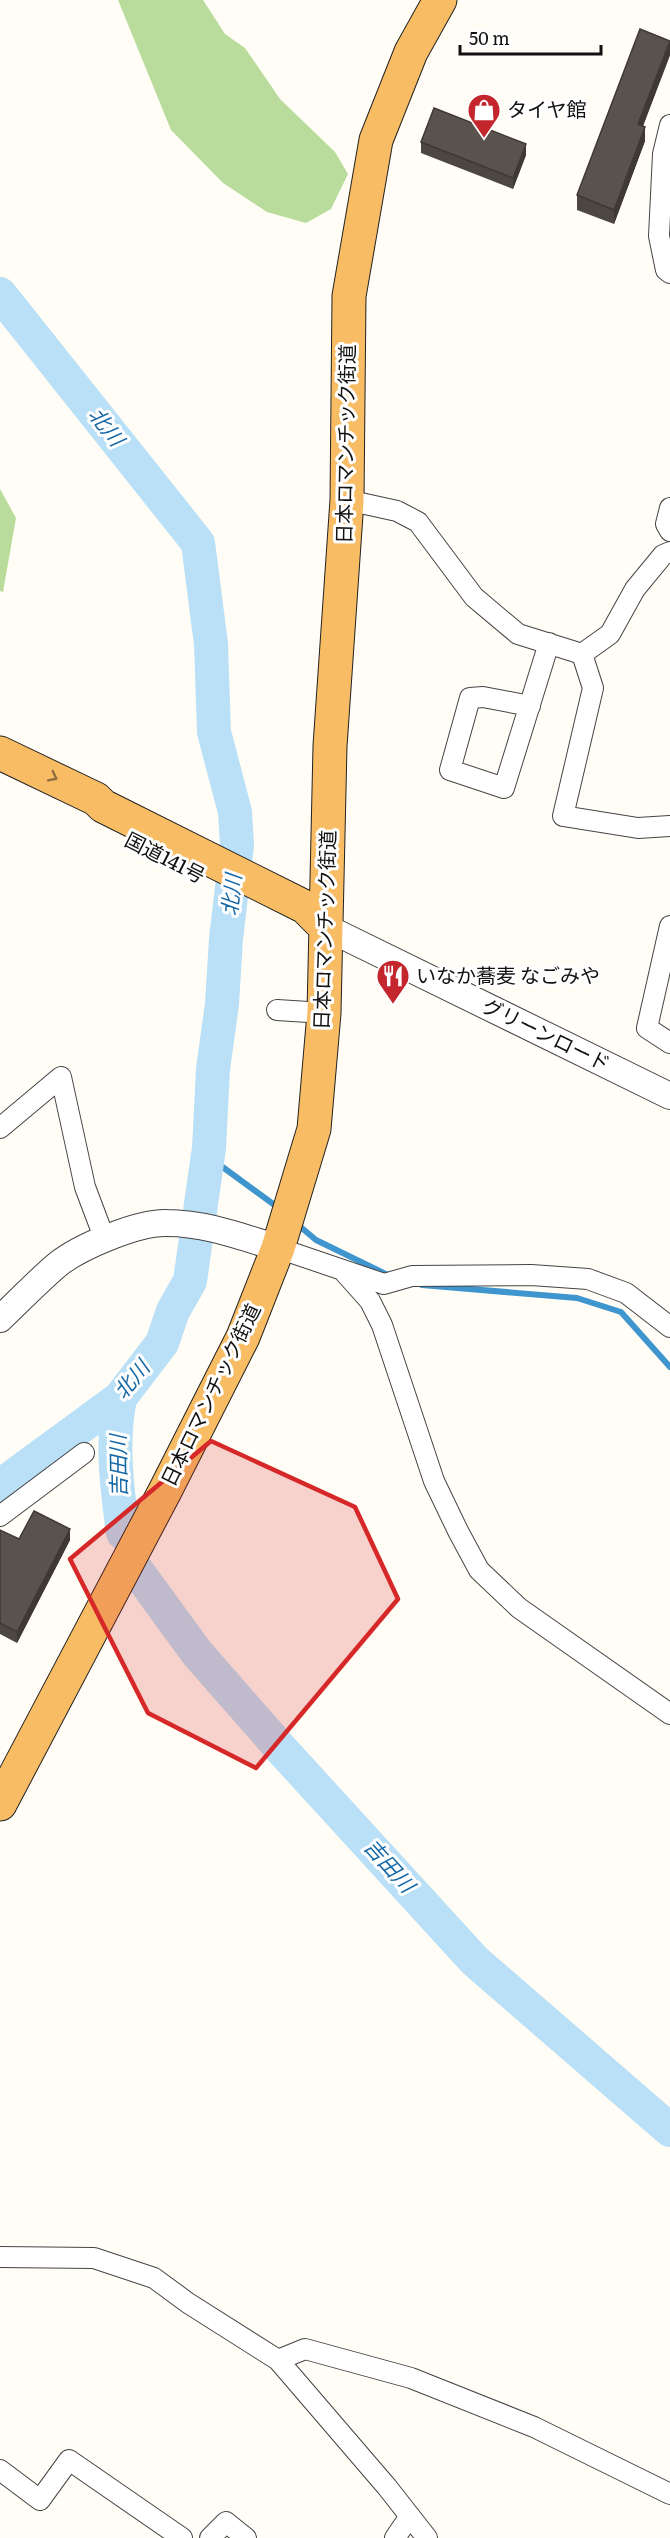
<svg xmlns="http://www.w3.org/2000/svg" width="670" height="2538" font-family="Literata,'Noto Sans JP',serif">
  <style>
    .forest { fill: #b9dc9c }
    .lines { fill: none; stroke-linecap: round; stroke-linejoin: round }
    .stream { stroke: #3f96cf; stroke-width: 6 }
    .river { stroke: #b9e0f7; stroke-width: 34 }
    .minor-casing { stroke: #444; stroke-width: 22 }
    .tertiary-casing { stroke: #444; stroke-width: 28 }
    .trunk-casing { stroke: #222; stroke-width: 35 }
    .minor { stroke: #fff; stroke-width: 20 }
    .tertiary { stroke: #fff; stroke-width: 26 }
    .trunk { stroke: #f7bc64; stroke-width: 33 }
    .wall { fill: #4d4742 }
    .shaded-wall { fill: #3f3936 }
    .building { fill: #5a524d; stroke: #3f3936; stroke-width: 1.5 }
    .oneway { stroke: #906f3f }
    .marked { fill: #d62828; fill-opacity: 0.2; stroke: #d62828; stroke-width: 4.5; stroke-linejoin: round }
    .labels { text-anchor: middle; stroke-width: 6; stroke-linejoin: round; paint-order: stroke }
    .poi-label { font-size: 20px; fill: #111; stroke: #fff; text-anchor: start }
    .street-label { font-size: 20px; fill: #111; stroke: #fff }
    .water-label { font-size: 21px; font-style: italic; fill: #1768a6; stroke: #fff }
  </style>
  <rect width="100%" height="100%" fill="#fffdf5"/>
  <path class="forest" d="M118,0h85l22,34 20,14 35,51 55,53 13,22 -17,35 -25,14 -39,-11 -44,-29 -52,-53z
    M0,489l16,29 -13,74 -3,-1z"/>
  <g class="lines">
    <path class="stream" d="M209,1148l4,12 67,49
      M297,1224l19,16 76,37
      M422,1285l155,13 44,14 49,55"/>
    <path class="river" d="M0,294l198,249 13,101 3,88 21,80 2,33 -11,94 -4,65 -9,65 -4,79 -19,133 -17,30 -11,32 -42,55 -120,88
      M120,1398c-9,46 -3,90 3,135
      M138,1572l59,81 85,97 193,211 195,169"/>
    <g class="minor-casing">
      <path id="minor" d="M670,125l-7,29 -4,82 7,34 4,3
        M347,500l50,11 21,11 56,75 44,37 64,20
        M670,508l-4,16 4,7
        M582,654l11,34 -30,128 75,12 32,-2
        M582,654l28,-20 25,-45 28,-34 7,-3
        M530,706l-47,-9 -13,1 -20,72 54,18 45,-145
        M670,926l-23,102 23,15
        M277,1010l47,3
        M0,1128l61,-51 24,110 20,53
        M278,1248l106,36 28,-8 119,-1 57,4 38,14 44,34
        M345,1273l25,28 12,24 52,156 24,50 21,39 40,38 151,106
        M0,1516l84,-63
        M0,2257l94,1 60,20 34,25 90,57 109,127 40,51
        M278,2360l27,-11 106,29 123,49 136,67
        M0,2470l40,30 29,-40 113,78
        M210,2538l16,-16 20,16
        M395,2538l15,-22"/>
    </g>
    <g class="tertiary-casing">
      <path id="tertiary" d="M325,927l345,169
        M0,1319c19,-18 37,-37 57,-54 22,-18 81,-43 110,-42 38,0 75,14 111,25"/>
    </g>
    <g class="trunk-casing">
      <path id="trunk" d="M0,753l96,46 7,7 202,101 20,20
        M0,1804l165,-313 78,-154 35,-89 36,-119 10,-116 6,-267 17,-246 2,-204 27,-156 35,-88 29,-52"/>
    </g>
    <use href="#minor" class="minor"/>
    <use href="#tertiary" class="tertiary"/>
    <use href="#trunk" class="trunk"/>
  </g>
  <path class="wall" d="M670,41v14l-27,71 2,15 -31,83 -37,-14v-15z
    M421,142l105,13 -13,34 -92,-36z
    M0,1530l19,9 51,1 -53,103 -17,-9z"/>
  <path class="shaded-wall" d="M670,41v14l-32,84v-15z
    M645,127v14l-31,83v-14z
    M526,144v11l-13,34v-11z
    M70,1529v11l-53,103v-11z"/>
  <path class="building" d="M640,29l30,12 -32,83 7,3 -31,83 -37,-15z
    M434,108l92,36 -13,34 -92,-36z
    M34,1511l36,18 -53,103 -17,-9v-93l19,9z"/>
  <defs><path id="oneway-chevron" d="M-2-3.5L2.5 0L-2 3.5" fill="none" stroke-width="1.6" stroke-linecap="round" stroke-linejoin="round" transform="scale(1.5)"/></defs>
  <use class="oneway" href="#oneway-chevron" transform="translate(53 777) rotate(27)"/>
  <path class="marked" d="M211,1441l144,66 43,92 -142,169 -108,-55 -78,-154z"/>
  <defs>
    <g id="shop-pin" transform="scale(1.725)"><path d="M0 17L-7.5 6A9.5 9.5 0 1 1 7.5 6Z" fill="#c4262e" stroke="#fff"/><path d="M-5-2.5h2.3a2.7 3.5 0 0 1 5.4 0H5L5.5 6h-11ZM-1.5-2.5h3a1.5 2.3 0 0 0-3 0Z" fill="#fff"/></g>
    <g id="restaurant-pin" transform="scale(1.725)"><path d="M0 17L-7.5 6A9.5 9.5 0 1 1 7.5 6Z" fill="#c4262e" stroke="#fff"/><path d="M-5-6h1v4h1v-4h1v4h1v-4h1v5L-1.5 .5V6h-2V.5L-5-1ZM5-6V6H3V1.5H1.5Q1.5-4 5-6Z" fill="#fff"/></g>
  </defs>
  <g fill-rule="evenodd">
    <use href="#shop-pin" x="484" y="110"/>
    <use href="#restaurant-pin" x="393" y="976"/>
  </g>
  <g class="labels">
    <g class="poi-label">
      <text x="507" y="117">タイヤ館</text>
      <text x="416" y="983">いなか蕎麦 なごみや</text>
    </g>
    <g class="street-label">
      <text transform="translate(346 444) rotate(-89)" y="7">日本ロマンチック街道</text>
      <text transform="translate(165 858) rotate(27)" y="7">国道141号</text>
      <text transform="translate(325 930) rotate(-88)" y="7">日本ロマンチック街道</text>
      <text transform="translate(546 1035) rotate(26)" y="7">グリーンロード</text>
      <text transform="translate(211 1395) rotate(-64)" y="7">日本ロマンチック街道</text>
    </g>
    <g class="water-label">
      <text transform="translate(106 427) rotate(52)" y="7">北川</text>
      <text transform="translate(232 895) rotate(-84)" y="7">北川</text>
      <text transform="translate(132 1380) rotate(-50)" y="7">北川</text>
      <text transform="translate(119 1466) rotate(-91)" y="7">吉田川</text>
      <text transform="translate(389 1866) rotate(48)" y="7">吉田川</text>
    </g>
  </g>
  <path d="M460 45v9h141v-9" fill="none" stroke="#111111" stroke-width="3"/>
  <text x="469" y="45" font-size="18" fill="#111111" stroke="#ffffff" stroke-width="4.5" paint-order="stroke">50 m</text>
</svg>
